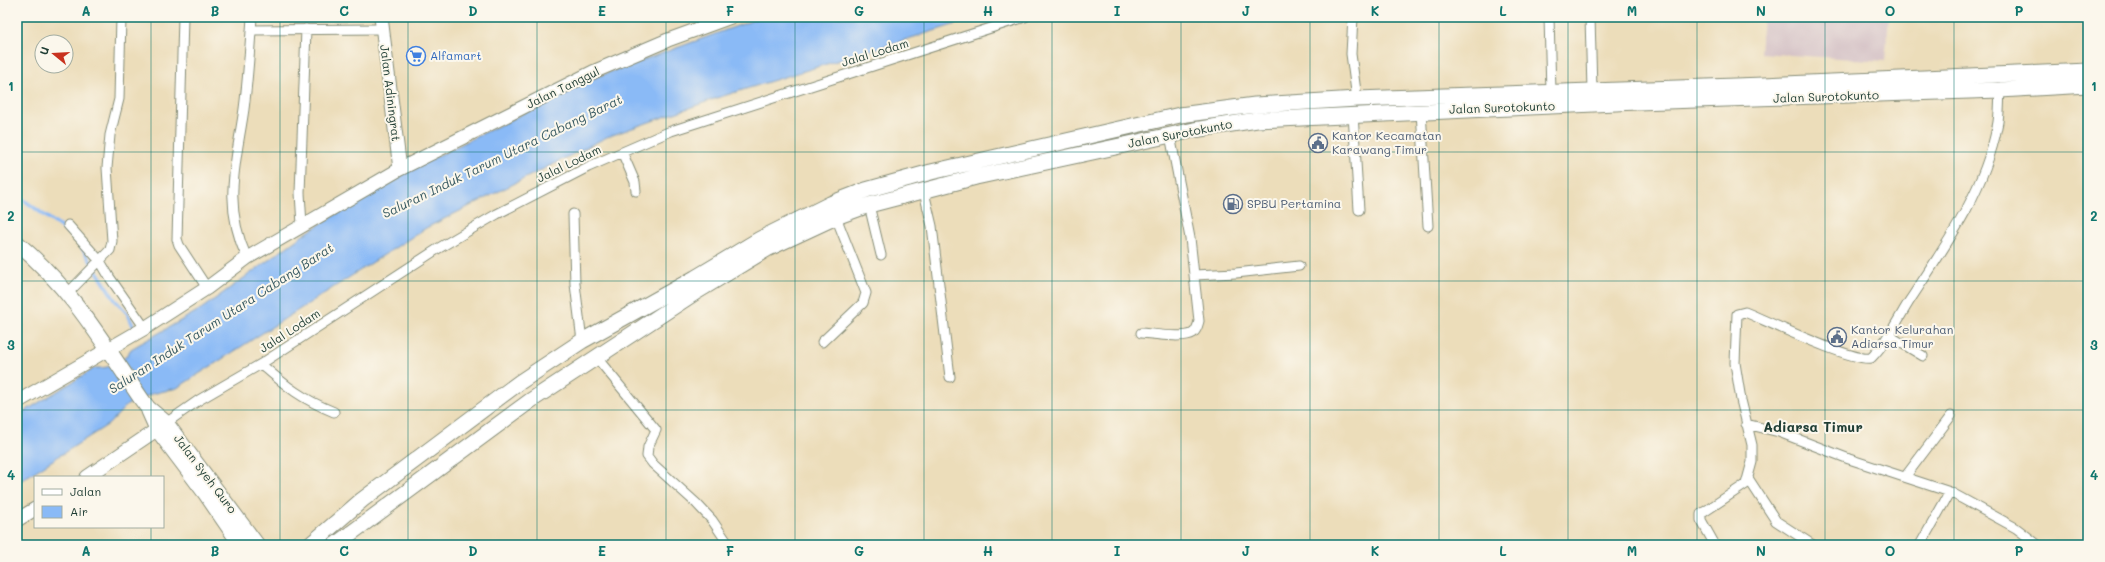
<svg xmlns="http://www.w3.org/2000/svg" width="2105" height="562" font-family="Mali,sans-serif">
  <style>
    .industrial { fill: #d2bec3 }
    .water { fill: #8abaf6; stroke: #547c95 }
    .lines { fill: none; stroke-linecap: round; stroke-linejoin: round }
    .stream { stroke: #8abaf6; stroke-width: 3.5 }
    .street-casing { stroke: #868d77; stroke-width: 11 }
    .secondary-casing { stroke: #868d77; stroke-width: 15 }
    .primary-casing { stroke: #868d77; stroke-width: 17 }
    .street { stroke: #fff; stroke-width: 9 }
    .secondary { stroke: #fff; stroke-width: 13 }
    .primary { stroke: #fff; stroke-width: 15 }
    .grid { fill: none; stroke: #0f766e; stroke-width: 1; stroke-opacity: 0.55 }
    .labels { text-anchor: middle; stroke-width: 4; stroke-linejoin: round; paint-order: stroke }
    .street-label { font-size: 12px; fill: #1f3d34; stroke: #fbf7ec }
    .shop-label { font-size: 12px; fill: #366cbe; stroke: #fbf7ec; text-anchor: start }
    .service-label { font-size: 12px; fill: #4e5e75; stroke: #fbf7ec; text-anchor: start }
    .water-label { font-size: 13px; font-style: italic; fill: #3a5c64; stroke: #fbf7ec }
    .quarter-label { font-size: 14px; font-weight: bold; fill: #1f3d34; stroke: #fbf7ec }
    .neatline { fill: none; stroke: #0f766e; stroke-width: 1.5 }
    .grid-label { font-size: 13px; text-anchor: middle; font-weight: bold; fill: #0f766e }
  </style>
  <rect width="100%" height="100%" fill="#fbf7ec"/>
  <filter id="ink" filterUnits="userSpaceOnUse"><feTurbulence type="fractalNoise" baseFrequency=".025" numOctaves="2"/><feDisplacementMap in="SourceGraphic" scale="8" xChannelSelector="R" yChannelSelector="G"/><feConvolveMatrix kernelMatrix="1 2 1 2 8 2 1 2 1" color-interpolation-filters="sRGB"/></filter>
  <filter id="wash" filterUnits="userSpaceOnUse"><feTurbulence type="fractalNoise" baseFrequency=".012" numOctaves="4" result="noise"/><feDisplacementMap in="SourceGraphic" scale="16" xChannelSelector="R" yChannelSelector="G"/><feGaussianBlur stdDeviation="0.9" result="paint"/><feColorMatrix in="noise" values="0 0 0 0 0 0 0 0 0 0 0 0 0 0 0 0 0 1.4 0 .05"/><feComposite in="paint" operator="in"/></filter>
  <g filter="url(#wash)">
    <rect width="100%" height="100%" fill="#ecddba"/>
    <path class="industrial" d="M1763,17h126l-4,44 -125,-8z"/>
    <path class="water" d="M762,17h217l-259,80 -113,40 -181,91 -249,160 -25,6 -25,11 -18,19 -92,59v-67l78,-48c15,1 29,-6 36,-19l70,-40 105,-76 97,-60 196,-97z"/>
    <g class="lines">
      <path class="stream" d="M17,195l57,42
        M79,243l36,57 13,14 7,16"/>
    </g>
  </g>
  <g filter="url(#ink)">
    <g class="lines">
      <g class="street-casing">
        <path id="street" d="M183,17l-6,222 2,6 28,43
          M1353,17l-2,37 6,45
          M1549,17l2,75
          M1590,17l2,73
          M251,30l131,-1
          M1421,111l7,115
          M1353,114l6,96
          M622,152l13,30 1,9
          M924,192l8,34 18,151
          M869,205l12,50
          M573,214l2,70 7,57
          M68,225l32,36 10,17 35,50
          M302,225l-2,-32 6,-164
          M247,258c-25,-54 -11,-94 -3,-149 4,-31 6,-62 8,-92
          M1194,275l42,-2 63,-7
          M68,293l42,-43 2,-9 -5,-73 3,-33 9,-36 2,-82
          M1141,333c12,1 43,6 52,0 4,-3 5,-8 6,-12l-9,-83 -20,-103
          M1888,335l35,21
          M822,342l41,-39 3,-10 -30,-76
          M597,358l59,72 -8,17 -1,9 6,8 43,39 16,17 17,25
          M261,364c26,23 41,35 73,48
          M166,423l33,-23 62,-36 178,-116 58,-34 91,-47 83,-36 354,-114
          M1746,424l33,8 70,27 101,33 66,36 22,17
          M1905,477l46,-61
          M1748,478l28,43 37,24
          M1715,545l-14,-25v-6l45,-30 6,-22v-17l-11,-45 -6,-37 2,-49 8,-2c22,9 107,50 126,46 16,-16 27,-39 39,-58 36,-55 74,-108 87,-173 3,-12 2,-25 3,-37
          M1920,545l30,-53"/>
      </g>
      <g class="secondary-casing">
        <path id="secondary" d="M381,17l19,152
          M17,402l128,-74 62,-40 40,-30 153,-89 193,-97 75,-32 63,-23
          M87,477l78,-53
          M17,520l18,-11"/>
      </g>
      <g class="primary-casing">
        <path id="primary" d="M17,243c56,47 85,98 125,157l6,8 18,15 91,122
          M149,411l8,18 49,65 35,51
          M310,545l52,-45 158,-118 62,-41 113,-63 65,-39 70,-35 36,-14 65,-18 249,-57 75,-10 102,-6 407,-14 324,-14
          M335,545l195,-144 166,-109 71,-43 69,-32 33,-12 107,-28 218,-47 63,-10 380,-18 363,-12 88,-5"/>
      </g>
      <use href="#street" class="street"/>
      <use href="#secondary" class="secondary"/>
      <use href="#primary" class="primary"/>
    </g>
  </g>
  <path class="grid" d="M151,17v460M280,17v528M408,17v528M537,17v528M666,17v528M795,17v528M924,17v528M1052,17v528M1181,17v528M1310,17v528M1439,17v528M1568,17v528M1697,17v528M1825,17v528M1954,17v528M17,152h2071M17,281h2071M17,410h2071M151,527v18"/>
  <defs>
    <g id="supermarket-ring" transform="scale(1)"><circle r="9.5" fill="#fbf7ec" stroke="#3f7fe0" stroke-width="1.5"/><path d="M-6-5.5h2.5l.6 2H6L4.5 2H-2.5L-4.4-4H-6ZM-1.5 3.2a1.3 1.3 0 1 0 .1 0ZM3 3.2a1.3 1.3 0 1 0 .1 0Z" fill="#3f7fe0"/></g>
    <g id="civic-ring" transform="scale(1)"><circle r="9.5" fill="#fbf7ec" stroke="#5c6f8a" stroke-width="1.5"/><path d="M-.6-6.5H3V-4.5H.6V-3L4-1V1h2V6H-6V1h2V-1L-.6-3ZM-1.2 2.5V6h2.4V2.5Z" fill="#5c6f8a"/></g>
    <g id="fuel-ring" transform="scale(1)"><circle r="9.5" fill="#fbf7ec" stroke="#5c6f8a" stroke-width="1.5"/><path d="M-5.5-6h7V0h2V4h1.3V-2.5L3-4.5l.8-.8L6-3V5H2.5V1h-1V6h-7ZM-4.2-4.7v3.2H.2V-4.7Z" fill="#5c6f8a"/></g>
  </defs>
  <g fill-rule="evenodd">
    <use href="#supermarket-ring" x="416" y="56"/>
    <use href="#civic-ring" x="1318" y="143"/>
    <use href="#fuel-ring" x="1233" y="204"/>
    <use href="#civic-ring" x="1837" y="337"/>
  </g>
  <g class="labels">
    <g class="street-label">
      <text transform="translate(875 53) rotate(-17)" y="4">Jalal Lodam</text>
      <text transform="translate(563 88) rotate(-26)" y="4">Jalan Tanggul</text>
      <text transform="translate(390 93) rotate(83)" y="4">Jalan Adiningrat</text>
      <text transform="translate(1826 97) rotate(-2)" y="4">Jalan Surotokunto</text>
      <text transform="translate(1502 108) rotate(-2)" y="4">Jalan Surotokunto</text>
      <text transform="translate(1180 134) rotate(-11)" y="4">Jalan Surotokunto</text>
      <text transform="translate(569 164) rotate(-26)" y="4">Jalal Lodam</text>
      <text transform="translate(290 331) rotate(-33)" y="4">Jalal Lodam</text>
      <text transform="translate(205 474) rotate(53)" y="4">Jalan Syeh Quro</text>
    </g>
    <g class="shop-label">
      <text x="430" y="60">Alfamart</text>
    </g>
    <g class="service-label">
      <text x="1332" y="140">Kantor Kecamatan<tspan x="1332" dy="14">Karawang Timur</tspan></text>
      <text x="1247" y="208">SPBU Pertamina</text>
      <text x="1851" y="334">Kantor Kelurahan<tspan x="1851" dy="14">Adiarsa Timur</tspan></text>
    </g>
    <g class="water-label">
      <text transform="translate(502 156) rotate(-26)" y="5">Saluran Induk Tarum Utara Cabang Barat</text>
      <text transform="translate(221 318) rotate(-33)" y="5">Saluran Induk Tarum Utara Cabang Barat</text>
    </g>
    <g class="quarter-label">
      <text x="1813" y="432">Adiarsa Timur</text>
    </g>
  </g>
  <rect width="2105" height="562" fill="none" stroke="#fbf7ec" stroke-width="44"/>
  <rect x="34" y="476" width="130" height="52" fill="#fbf7ec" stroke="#a3ada2"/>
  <rect x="42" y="489" width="20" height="6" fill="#ffffff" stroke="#a3ada2"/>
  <text x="70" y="496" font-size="12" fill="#1f3d34">Jalan</text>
  <rect x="42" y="506" width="20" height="12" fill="#8abaf6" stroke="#a3ada2"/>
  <text x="70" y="516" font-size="12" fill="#1f3d34">Air</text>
  <g transform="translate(54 54) rotate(288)"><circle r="19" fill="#fbf7ec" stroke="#a3ada2"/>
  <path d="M0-3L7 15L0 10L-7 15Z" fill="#c8321e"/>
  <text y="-6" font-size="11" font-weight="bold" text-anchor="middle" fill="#1f3d34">U</text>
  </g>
  <rect x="22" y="22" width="2061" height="518" class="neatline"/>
  <g class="grid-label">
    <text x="86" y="16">A</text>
    <text x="215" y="16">B</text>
    <text x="344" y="16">C</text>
    <text x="473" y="16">D</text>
    <text x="602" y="16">E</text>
    <text x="730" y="16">F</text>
    <text x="859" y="16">G</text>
    <text x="988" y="16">H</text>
    <text x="1117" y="16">I</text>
    <text x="1246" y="16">J</text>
    <text x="1375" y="16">K</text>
    <text x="1503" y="16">L</text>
    <text x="1632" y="16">M</text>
    <text x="1761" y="16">N</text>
    <text x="1890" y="16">O</text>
    <text x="2019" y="16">P</text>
    <text x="11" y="91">1</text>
    <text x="2094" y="91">1</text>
    <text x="11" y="221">2</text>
    <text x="2094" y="221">2</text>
    <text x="11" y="350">3</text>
    <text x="2094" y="350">3</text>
    <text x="11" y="480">4</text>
    <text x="2094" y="480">4</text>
    <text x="86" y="556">A</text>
    <text x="215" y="556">B</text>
    <text x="344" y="556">C</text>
    <text x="473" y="556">D</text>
    <text x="602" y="556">E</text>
    <text x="730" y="556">F</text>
    <text x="859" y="556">G</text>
    <text x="988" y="556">H</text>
    <text x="1117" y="556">I</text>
    <text x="1246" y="556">J</text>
    <text x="1375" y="556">K</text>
    <text x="1503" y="556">L</text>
    <text x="1632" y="556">M</text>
    <text x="1761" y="556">N</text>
    <text x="1890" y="556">O</text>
    <text x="2019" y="556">P</text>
  </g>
</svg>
